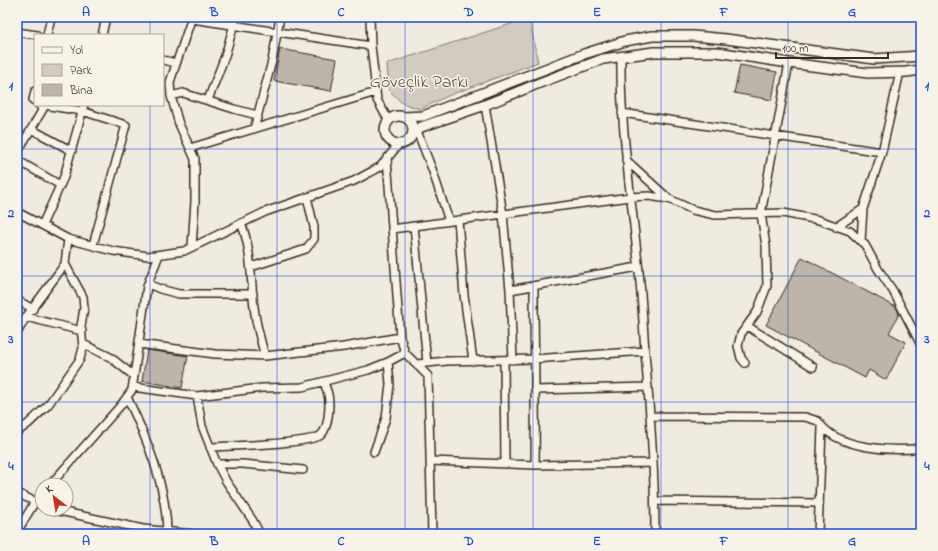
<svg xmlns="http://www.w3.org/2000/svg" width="938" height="551" font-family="'Indie Flower',sans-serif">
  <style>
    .green { fill: #d1cbc0; stroke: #867a6f }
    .building { fill: #bdb5aa; stroke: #3b2a1e }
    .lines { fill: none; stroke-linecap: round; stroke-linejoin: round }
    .minor-casing { stroke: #3b2a1e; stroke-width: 10 }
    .major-casing { stroke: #3b2a1e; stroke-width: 12 }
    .minor { stroke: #f7f3e8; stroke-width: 7 }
    .major { stroke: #f7f3e8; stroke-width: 9 }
    .grid { fill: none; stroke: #1d4ed8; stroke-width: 1; stroke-opacity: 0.55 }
    .labels { text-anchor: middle; stroke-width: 3; stroke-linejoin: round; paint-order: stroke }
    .park-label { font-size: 18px; fill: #605246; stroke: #f7f3e8 }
    .neatline { fill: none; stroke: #1d4ed8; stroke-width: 1.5 }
    .grid-label { font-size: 13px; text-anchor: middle; font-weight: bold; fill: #1d4ed8 }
  </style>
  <rect width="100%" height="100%" fill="#efebe0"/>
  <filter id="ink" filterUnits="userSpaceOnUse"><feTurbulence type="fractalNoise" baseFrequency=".025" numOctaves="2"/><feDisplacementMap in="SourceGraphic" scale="8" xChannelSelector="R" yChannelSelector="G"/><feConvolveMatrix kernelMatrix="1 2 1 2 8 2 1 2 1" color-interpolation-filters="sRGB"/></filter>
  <g filter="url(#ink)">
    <path class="green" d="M529,18l9,44 -88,33 -30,14 -18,-6 -13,-13 -2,-26z"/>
    <path class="building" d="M280,49l57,10 -6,32 -57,-10z
      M740,65l37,7 -5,28 -38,-7z
      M802,257l94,50 3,7 -10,19 17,9 -20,38 -17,-10 -4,8 -99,-53z
      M147,350l41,6 -6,32 -40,-7z"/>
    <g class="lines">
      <g class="minor-casing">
        <path id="minor" d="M370,17l1,29 6,54 12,21
          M192,19l179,27
          M17,32l20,3
          M47,35l4,-18
          M102,35l4,-18
          M621,57c-1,65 9,130 16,196 4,33 6,66 8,99 5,61 10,121 10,182
          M163,60l13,3
          M35,91l-2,9 2,1
          M171,96l12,-3 51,16 23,6
          M208,100l17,-44 11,-39
          M44,105l38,6 44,14 -33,120
          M485,105l18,109 7,76 3,70
          M622,113l260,39
          M31,129l41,22
          M254,129l18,-68 8,-44
          M417,131l15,38 17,52
          M190,148l186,-56
          M17,153l26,-44 -4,-4
          M387,158l13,179 5,16 23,23 4,158
          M17,160l43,25
          M626,160l43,39 24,11 22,5 68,-2 36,7 31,11 15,14 13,24 15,22 28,54
          M17,212l51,27 45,12 35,5 36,-5 81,-39 89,-31 26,-14 19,-23
          M458,220l6,75 9,66
          M241,223c12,29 9,61 14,91 2,14 6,28 10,42
          M42,225l22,-48 20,-72
          M414,226l13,137
          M836,227l27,-18 19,-57 18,-80
          M392,229l238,-32 19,-1 19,3
          M861,241l2,-32
          M192,247l3,-46v-42l-16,-35 -8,-28 -1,-14 22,-65
          M251,267l55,-18 8,-10v-12l-7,-30
          M148,284l12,5 19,5h74
          M534,286c0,60 2,119 1,179
          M510,290l128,-23
          M17,300l16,9
          M26,317l56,14
          M747,326l66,41
          M17,333l9,-16 39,-53 3,-25
          M83,344l27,13 24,19
          M139,344l76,10 50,2 79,-9 56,-10
          M504,360l1,104
          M745,363l-4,-5 -3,-12 3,-12 16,-22 10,-26 -1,-40 -5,-32 28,-151
          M417,364l30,-3 87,-2 111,-8
          M133,387l64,9 65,-8 40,-1 66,-17 20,-8
          M536,390l112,-3
          M197,396l5,30 15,38 9,17 27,40 7,13
          M127,397c20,42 40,90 40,137
          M651,416l154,1 13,4c17,28 74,31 103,27
          M17,432l11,-8 20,-19 32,-46 3,-11 -2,-22 3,-18 -1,-11 -18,-33
          M210,447c18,-1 100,-3 111,-12 8,-7 9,-31 7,-41 -1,-4 -3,-8 -4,-12
          M374,452l12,-34 4,-34 -2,-22 17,-9
          M430,461l105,4 118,-2
          M217,464h26l60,6
          M50,485l71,-80 11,-15 15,-104 12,-31
          M17,493l25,12
          M655,501l164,2
          M50,509l93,20 50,5
          M17,532l16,-27 9,-11
          M818,534l4,-106"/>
      </g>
      <g class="major-casing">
        <path id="major" d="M385 130a14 14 0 1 1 28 0a14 14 0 1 1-28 0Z
          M404,117l19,-1 161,-62 41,-13 27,-5h41l33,3 148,20 47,-3
          M412,135l9,-8 64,-22 57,-23 61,-23 51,-7h63l72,11 79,10 38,-1 15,-2"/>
      </g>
      <use href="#minor" class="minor"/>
      <use href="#major" class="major"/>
    </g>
  </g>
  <path class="grid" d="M150,17v18M277,17v517M405,17v517M533,17v517M661,17v517M788,17v517M150,105v429M17,149h904M17,276h904M17,402h904"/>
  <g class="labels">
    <g class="park-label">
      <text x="419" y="87">Göveçlik Parkı</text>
    </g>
  </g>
  <rect width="938" height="551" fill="none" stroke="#f7f3e8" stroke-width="44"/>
  <rect x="34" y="34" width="130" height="72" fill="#f7f3e8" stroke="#aca397"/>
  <rect x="42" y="47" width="20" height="6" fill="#f7f3e8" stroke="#aca397"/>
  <text x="70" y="54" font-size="12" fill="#3b2a1e">Yol</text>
  <rect x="42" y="64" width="20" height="12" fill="#d1cbc0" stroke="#aca397"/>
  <text x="70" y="74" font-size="12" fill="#3b2a1e">Park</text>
  <rect x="42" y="84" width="20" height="12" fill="#bdb5aa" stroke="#aca397"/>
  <text x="70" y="94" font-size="12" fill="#3b2a1e">Bina</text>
  <g transform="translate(54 497) rotate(329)"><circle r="19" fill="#f7f3e8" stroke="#aca397"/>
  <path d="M0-3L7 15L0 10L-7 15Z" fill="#c8321e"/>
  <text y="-6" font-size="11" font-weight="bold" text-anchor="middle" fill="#3b2a1e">K</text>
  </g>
  <path d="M776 52v6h112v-6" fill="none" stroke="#3b2a1e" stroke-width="2"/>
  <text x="782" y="52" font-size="12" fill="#3b2a1e" stroke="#f7f3e8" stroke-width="3" paint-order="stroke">100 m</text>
  <rect x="22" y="22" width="894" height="507" class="neatline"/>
  <g class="grid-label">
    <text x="86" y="16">A</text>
    <text x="214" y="16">B</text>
    <text x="341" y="16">C</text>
    <text x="469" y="16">D</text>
    <text x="597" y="16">E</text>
    <text x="724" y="16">F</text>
    <text x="852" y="16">G</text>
    <text x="11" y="90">1</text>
    <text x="927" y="90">1</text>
    <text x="11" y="217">2</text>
    <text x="927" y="217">2</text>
    <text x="11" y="343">3</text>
    <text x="927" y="343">3</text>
    <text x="11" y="470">4</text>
    <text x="927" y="470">4</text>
    <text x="86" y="545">A</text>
    <text x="214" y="545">B</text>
    <text x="341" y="545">C</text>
    <text x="469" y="545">D</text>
    <text x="597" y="545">E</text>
    <text x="724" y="545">F</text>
    <text x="852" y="545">G</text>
  </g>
</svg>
